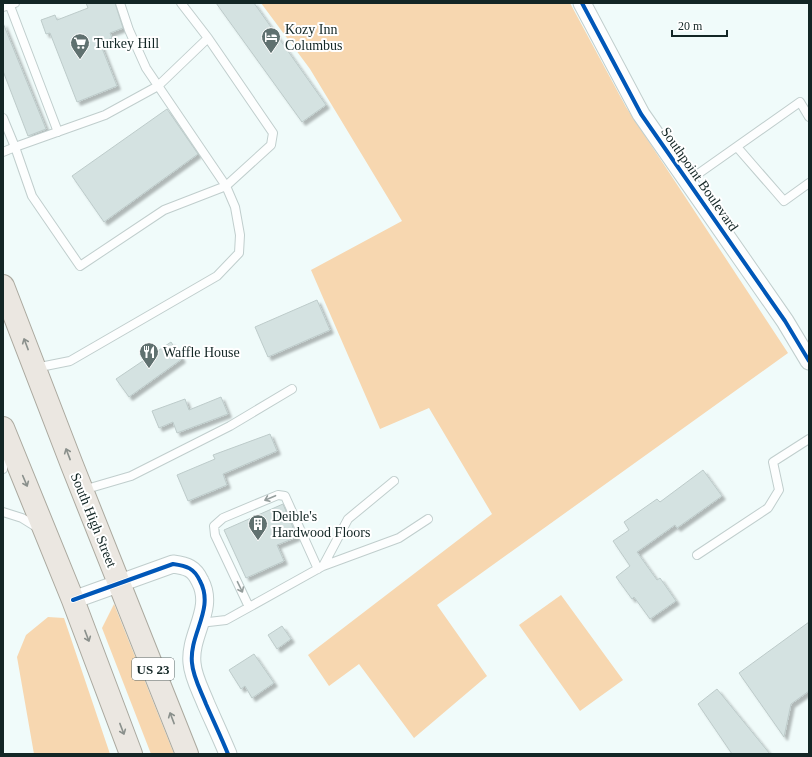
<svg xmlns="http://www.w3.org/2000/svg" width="812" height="757" font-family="Georgia,serif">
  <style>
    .green { fill: #f7d7b0 }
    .building { fill: #d4e2e1; stroke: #bdcbca; filter: url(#shadow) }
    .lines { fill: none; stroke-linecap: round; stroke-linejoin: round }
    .lane-casing { stroke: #c0cecd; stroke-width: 10 }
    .street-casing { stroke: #c0cecd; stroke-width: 19 }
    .primary-casing { stroke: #aba99f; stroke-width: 24 }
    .lane { stroke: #fdfefe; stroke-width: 8 }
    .street { stroke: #fdfefe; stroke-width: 17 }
    .primary { stroke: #ebe7e1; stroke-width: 22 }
    .cycleway-casing { stroke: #fff; stroke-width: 6 }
    .cycleway { stroke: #0057b8; stroke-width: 4 }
    .oneway { stroke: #8a908c }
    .oneway2 { stroke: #949d9c }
    .labels { text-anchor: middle; stroke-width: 4; stroke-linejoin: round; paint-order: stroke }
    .shield { fill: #fff; stroke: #5a6766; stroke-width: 1 }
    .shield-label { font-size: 13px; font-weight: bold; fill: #132625 }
    .poi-label { font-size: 14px; fill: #132625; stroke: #fff; text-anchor: start }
    .street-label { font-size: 14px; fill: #132625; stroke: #fff }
  </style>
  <defs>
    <filter id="shadow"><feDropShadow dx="3.5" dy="3.5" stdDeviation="1" flood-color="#0004"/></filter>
  </defs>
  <rect width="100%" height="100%" fill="#f0fbfa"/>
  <path class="green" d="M261,3h309l56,104 162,246 -351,252 50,71 -73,62 -55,-74 -30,22 -21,-31 184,-141 -63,-106 -49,21 -69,-159 91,-49 -92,-152z
    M561,595l62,85 -43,31 -61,-86z
    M114,604l60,150h-23l-49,-126z
    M48,617l16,1 46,136h-76l-17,-97 9,-22z"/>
  <path class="building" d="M86,3h29l8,25 -13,5 2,5 -12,5 17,43 -40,16 -27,-69 -4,1 -5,-14 14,-5 2,5 31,-12z
    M216,3h38l72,102 -24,17z
    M3,23l43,106 -18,7 -25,-65z
    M167,109l31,45 -94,68 -32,-46z
    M317,300l13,30 -62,27 -13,-30z
    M171,342l11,17 -53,38 -13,-18z
    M221,397l7,17 -51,19 -4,-11 -14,6 -7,-17 33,-12 4,11z
    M270,434l7,17 -54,23 4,11 -39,16 -11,-26 38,-16 -2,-4z
    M703,470l19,26 -45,32 -2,-3 -38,27 20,28 3,-2 16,23 -26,18 -16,-22 -2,2 -16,-22 14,-11 -17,-25 16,-11 -5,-8 33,-23 3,3z
    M283,504l14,33 -20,8 7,16 -38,17 -22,-48z
    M809,622v69l-18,13 -7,33 -45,-64z
    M282,626l9,13 -14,10 -9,-14z
    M254,654l20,29 -22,15 -7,-12 -4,3 -12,-19z
    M717,689l53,65h-38l-34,-50z"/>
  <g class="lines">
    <g class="lane-casing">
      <path id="lane" d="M10,6l48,126
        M3,7l12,-4
        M3,118l12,29 90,-32 53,-29 50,-48 -27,-35
        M737,147l47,54 25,-18
        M3,152l12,-5 17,49 48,70 84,-56 62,-24 45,-41 2,-12 -65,-95
        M688,181l112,-79 9,15
        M35,368l35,-7 147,-85 22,-23 1,-18 -5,-28 -9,-21 -80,-118 -17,-38 -9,-27
        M3,469l1,-20
        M83,490l48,-14 99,-50 62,-37
        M3,512l19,6 16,10
        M697,555l71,-47 11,-18 -6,-28 36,-23
        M323,566l76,-28 29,-19
        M249,607l-34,-72 -1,-9 9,-8 55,-23 7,1 33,73
        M200,623l26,-3 97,-54 25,-47 46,-38"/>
    </g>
    <g class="street-casing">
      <path id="street" d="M582,3l59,111 144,207 24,40
        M73,600l100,-36c14,2 21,4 27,17 15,28 -11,53 -8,82 1,14 9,28 14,41 7,16 15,33 22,50"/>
    </g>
    <g class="primary-casing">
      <path id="primary" d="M3,286l69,179 115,289
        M3,428l70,172 58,154"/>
    </g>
    <use href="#lane" class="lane"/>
    <use href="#street" class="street"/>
    <use href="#primary" class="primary"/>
    <g class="cycleway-casing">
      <path id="cycleway" d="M582,3l59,111 144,207 24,40
        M73,600l100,-36c14,2 21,4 27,17 15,28 -11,53 -8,82 1,14 9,28 14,41 7,16 15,33 22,50"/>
    </g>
    <use href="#cycleway" class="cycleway"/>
  </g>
  <defs><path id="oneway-shaft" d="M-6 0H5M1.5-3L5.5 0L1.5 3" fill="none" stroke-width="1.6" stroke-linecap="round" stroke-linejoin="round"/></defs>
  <g class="oneway">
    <use href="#oneway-shaft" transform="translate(26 344) rotate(-111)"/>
    <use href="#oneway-shaft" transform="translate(68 454) rotate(-111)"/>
    <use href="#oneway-shaft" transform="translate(25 481) rotate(67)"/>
    <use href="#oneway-shaft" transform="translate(87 636) rotate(69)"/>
    <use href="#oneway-shaft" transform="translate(172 718) rotate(-111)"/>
    <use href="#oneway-shaft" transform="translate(122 729) rotate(69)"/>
  </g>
  <g class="oneway2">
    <use href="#oneway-shaft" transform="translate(270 498) rotate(157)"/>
    <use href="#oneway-shaft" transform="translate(240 587) rotate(64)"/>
  </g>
  <defs>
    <g id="hotel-pin" transform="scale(1)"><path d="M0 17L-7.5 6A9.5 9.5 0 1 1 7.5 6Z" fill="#607170" stroke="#fff"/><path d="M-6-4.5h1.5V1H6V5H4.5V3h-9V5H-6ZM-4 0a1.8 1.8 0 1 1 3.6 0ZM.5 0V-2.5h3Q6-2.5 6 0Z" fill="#fff"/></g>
    <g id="supermarket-pin" transform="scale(1)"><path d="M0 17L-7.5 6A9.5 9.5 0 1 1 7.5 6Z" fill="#607170" stroke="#fff"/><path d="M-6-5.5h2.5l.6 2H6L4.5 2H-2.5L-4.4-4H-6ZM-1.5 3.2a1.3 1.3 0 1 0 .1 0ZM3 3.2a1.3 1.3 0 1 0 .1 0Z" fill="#fff"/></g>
    <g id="restaurant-pin" transform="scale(1)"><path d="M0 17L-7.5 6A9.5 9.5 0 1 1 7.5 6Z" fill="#607170" stroke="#fff"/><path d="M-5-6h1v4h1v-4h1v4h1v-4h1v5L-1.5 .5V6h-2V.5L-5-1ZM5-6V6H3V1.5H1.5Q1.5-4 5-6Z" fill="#fff"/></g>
    <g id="building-pin" transform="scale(1)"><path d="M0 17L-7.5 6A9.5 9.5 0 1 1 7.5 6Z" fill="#607170" stroke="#fff"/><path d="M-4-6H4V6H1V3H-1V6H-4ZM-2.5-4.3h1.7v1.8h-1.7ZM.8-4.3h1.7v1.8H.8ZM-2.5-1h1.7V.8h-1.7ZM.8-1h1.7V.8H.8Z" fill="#fff"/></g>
  </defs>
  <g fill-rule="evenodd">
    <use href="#hotel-pin" x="271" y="37"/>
    <use href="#supermarket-pin" x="80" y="43"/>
    <use href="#restaurant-pin" x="149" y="352"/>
    <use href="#building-pin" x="258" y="524"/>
  </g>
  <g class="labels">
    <rect class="shield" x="132" y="658" width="42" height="22" rx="3"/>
    <g class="shield-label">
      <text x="153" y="674">US 23</text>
    </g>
    <g class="poi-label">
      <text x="285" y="34">Kozy Inn<tspan x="285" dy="16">Columbus</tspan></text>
      <text x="94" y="48">Turkey Hill</text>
      <text x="163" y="357">Waffle House</text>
      <text x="272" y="521">Deible's<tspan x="272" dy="16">Hardwood Floors</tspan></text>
    </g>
    <g class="street-label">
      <text transform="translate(700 179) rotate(55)" y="5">Southpoint Boulevard</text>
      <text transform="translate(94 520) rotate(68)" y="5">South High Street</text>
    </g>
  </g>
  <rect width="812" height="757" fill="none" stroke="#132625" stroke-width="8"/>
  <path d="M672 30v6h55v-6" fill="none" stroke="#132625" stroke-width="2"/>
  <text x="678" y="30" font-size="12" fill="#132625" stroke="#ffffff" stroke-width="3" paint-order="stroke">20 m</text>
</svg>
